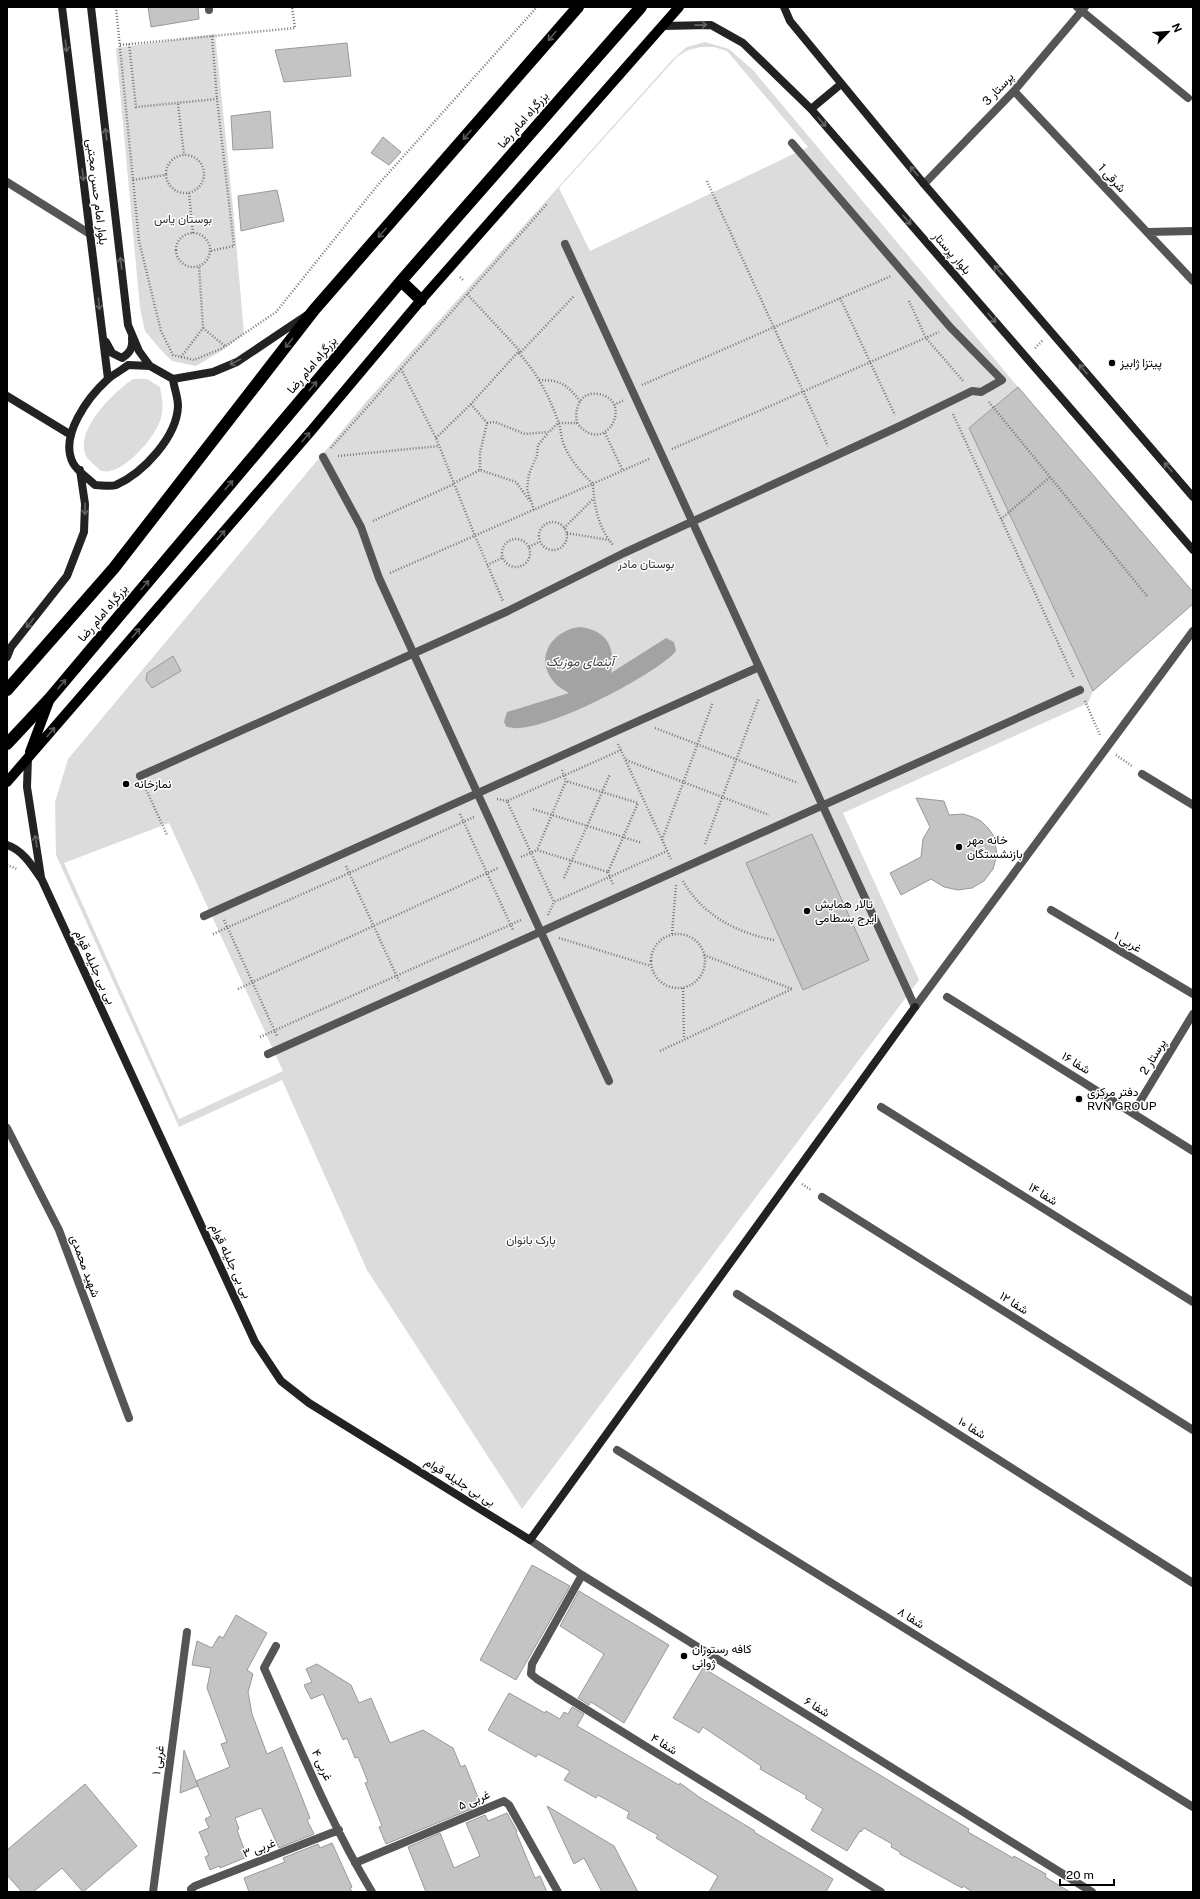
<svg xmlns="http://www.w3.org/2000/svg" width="1200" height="1899" font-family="'Public Sans',Vazirmatn,sans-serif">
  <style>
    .green { fill: #dcdcdc; fill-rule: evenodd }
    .water { fill: #a3a3a3 }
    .building { fill: #c4c4c4; stroke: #999 }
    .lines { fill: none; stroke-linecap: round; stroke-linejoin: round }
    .path { stroke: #777; stroke-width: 2.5; stroke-dasharray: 1 2; stroke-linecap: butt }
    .street { stroke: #555; stroke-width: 8 }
    .secondary { stroke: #222; stroke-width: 8 }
    .primary { stroke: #000; stroke-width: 10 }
    .highway { stroke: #000; stroke-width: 12 }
    .oneway { stroke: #646464 }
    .oneway2 { stroke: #595959 }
    .poi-dot { fill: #000; stroke: #fff; stroke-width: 1.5 }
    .labels { text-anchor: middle; stroke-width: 3; stroke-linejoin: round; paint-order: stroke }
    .street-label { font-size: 12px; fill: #000; stroke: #fff }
    .park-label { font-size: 12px; fill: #333; stroke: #fff }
    .poi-label { font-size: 12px; fill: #000; stroke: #fff; text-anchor: start }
    .water-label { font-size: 13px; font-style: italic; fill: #444; stroke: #fff }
  </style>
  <rect width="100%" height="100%" fill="#fff"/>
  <path class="green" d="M215,34l19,184 10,116 -26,19 -22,13 -24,-5 -12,-12 -15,-18 -5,-23 -24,-260z
    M705,42l24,7 24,21 265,317 -49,41 124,263 -5,12 -245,110 76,167 -397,529 -155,-239 -85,-190 -103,47 -123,-272 -1,-53 13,-43 298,-357 307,-343 14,-12zM701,47h13l13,4 81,96 -218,104 -31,-63 118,-131 11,-7zM169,823l114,248 -104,48 -115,-256z
    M133,379h14l13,8c2,11 4,20 1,31 -4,17 -33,50 -51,53 -3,1 -6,0 -9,0 -5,-5 -12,-10 -15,-15 -12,-26 28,-64 47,-77z"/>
  <path class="water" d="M579,627c28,3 37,20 32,46l55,-35 8,4 2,9c-18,23 -146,90 -170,75l-2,-4 3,-10 62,-19c-5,-3 -11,-6 -15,-11 -20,-23 -3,-51 25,-55z"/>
  <path class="building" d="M148,7h50l1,12 -48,8z
    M347,43l4,33 -67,6 -9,-32z
    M270,111l3,37 -40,2 -2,-34z
    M383,137l18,15 -12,13 -18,-12z
    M277,190l7,31 -43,10 -3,-35z
    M1018,387l175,205v12l-100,87 -124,-263z
    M173,656l8,15 -29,17 -6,-8 1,-7z
    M916,798l28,3 5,14 14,-1 10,3 8,4 7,7 6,8 3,19 -4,14 -9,12 -12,7 -14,2 -14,-3 -13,-8 -30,16 -11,-22 31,-16 2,-18 7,-12z
    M812,834l57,126 -66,30 -57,-127z
    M532,1565l38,21 -54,94 -36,-20z
    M579,1591l90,54 -45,78 -33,-21 -2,3 -11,-7 26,-44 -44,-28z
    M236,1615l31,18 -20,37 6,4 -5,18 4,22 15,40 15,-7 28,71 -3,2 7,14 -35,14 -18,-40 -26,10 4,11 -2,1 10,27 -27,11 -1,-2 -9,4 -5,-13 4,-2 -10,-23 10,-4 -4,-9 6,-3 -15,-35 34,-14 -9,-23 6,-2 -20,-54 4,-20 -19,-3 5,-24 15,7 7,-12 4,2z
    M317,1664l34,21 8,18 12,-5 19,45 33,-13 30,18 8,19 4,-2 16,40 -95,39 -7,-17 3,-1 -17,-43 3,-1 -10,-25 -3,1 -8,-20 -4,2 -20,-46 -12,5 -7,-14 8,-3 -6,-13z
    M703,1668l266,161 -1,3 45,26 1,-2 32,18 -1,3 25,15h-97l-10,-6 -1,2 -62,-34v-2l-9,-5 1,-3 -28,-16 -3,4 -1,-1 -13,20 -36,-21 12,-21 -18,-11 2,-2 -47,-27 1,-3 -58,-39 -4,6 -26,-15z
    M509,1693l36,20 1,-2 14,8 4,-7 4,2 4,-7 12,7 -7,12 102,59 1,-2 19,14 56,34 -1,1 79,47 -7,13h-117l9,-16 -62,-38 2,-3 -31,-17 2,-6 -31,-17 -2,3 -32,-18 6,-9 -32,-17 -2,3 -48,-27z
    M184,1750l14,36 -18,7z
    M85,1784l52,62 -54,46 -21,-24 -29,24h-11l-15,-17v-25z
    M547,1806l67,40 24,46h-36l-18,-34 -10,6z
    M507,1813l10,18 -1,1 19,46 5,-2 7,16h-121l-18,-45 32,-14 14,35 26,-12 -14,-33 19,-8 3,6z
    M332,1843l20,44 -2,1 2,4h-103l-5,-14 41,-16 -2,-4 35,-14 2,4z"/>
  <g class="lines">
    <path class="path" d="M116,7l23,234 22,90 12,24 21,5 29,-12 53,-36 101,-126 160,-179
      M212,36l5,63
      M129,44l7,63 81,-8 17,147 -24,5
      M120,45l175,-17 -3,-21
      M178,104l6,51
      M166 174a19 19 0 1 1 38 0a19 19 0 1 1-38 0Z
      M133,180l32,-5
      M707,181l121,265
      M189,193l4,40
      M176 250a17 17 0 1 1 34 0a17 17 0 1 1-34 0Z
      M460,277l3,3
      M467,294l54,58h-3c19,21 32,45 41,72 2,6 2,14 5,21 6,15 18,28 29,39 1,22 5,43 20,61
      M840,298l55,117
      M909,301l17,37 38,44
      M203,328l22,18
      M1035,348l8,-8
      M521,352l53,-56
      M181,357l22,-29 -4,-62
      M401,369l35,69 39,98 28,65
      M539,380c22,0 27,4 41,21
      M642,385l249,-109
      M989,402l158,194
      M471,404l16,19 -7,30v17
      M614,405l10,-5
      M953,414l121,264
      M487,423l8,-1 30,12 24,-2 9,-9h19c28,36 59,-23 21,-29 -18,-3 -24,15 -21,29
      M605,433l18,38
      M436,438l35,-34 47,-52
      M331,448l216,-244
      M672,449l267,-117
      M338,456l101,-10
      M454,483l26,-13 36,12 14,19
      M534,510l-7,-21 2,-15 8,-19 1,-10 10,-12
      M1001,519l49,-42
      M373,521l81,-37
      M539 536a14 14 0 1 1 28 0a14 14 0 1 1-28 0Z
      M564,528l29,-29
      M567,533l42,7
      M502 553a14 14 0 1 1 28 0a14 14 0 1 1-28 0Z
      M529,547l10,-5
      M487,565l15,-7
      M390,573l259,-114
      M1085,701l15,34
      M655,728l143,55
      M618,744l53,115
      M621,750l-114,51 47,101 113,-51
      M1116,755l16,11
      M626,760l143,55
      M562,770l4,11 -29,69 71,22 30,-69 -72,-22
      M145,787l22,48
      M497,799l10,2
      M533,809l109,34
      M460,814l53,116
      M662,840l51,-138
      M705,844l54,-146
      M521,857l16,-7
      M7,865l10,4
      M346,866l53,115
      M608,872l5,13
      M564,878l46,-104
      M683,881c19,34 54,52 91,59
      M548,915l6,-13
      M224,920l53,116
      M651 961a27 27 0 1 1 54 0a27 27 0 1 1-54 0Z
      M213,934l261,-117
      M672,934l4,-49
      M559,938l92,28
      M704,955l88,34
      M683,988l1,51
      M238,989l260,-121
      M260,1037l261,-117
      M660,1051l132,-62
      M802,1184l9,6"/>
    <path class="street" d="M209,7v3
      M1077,7l111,91
      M1014,91l179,190
      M7,182l83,52
      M924,184l90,-93 71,-84
      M1148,232l45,-1
      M565,244l350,763 278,-376
      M323,457l38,70 18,51 230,503
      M1142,774l51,31
      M140,776l368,-165 116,-58 276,-127 72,-35 9,1 21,-12 -52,-53 -158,-184
      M1051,910l142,84
      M204,916l555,-249
      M947,997l246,154
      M268,1054l812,-364
      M881,1107l312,195
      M1133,1113l60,-99
      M7,1128l52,102 70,188
      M822,1197l371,233
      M737,1294l456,289
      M617,1450l576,357
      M530,1540l52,35 510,317
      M582,1575l-50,89 -1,10 6,5 344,213
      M276,1646l-12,22c34,75 65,153 108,224
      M355,1863l149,-62 5,4 49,87
      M153,1892l34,-260
      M191,1892v-3l4,-3 144,-56"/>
    <path class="secondary" d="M62,7l46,372
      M91,7l37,318 11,26 11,15
      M784,7l6,14 134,163 269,313
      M662,26l49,-1 32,18 68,66 382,441
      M811,109l30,-25
      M106,342l6,11 10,5c8,-5 11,-10 10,-20
      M128,365l22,1 23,13c1,9 5,18 5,27 -1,31 -35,67 -62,79 -5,2 -15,0 -21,0 -6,-6 -18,-14 -22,-22 -14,-27 15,-66 35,-84 6,-5 14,-9 20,-14z
      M173,379l40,-7 24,-10 70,-47
      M7,396l64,39
      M7,657l4,-10 56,-71 17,-44 1,-28 -5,-34
      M28,757l-1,30 14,90
      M7,845c16,5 26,22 35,35l213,462 26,39 28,22 221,137 385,-533"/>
    <path class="primary" d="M30,752l19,-51
      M7,782l304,-351 110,-131 258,-293"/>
    <path class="highway" d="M401,281l20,19
      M7,690l107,-122 200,-258 264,-303
      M7,744l43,-46 351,-417 240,-274"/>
  </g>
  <defs><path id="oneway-shaft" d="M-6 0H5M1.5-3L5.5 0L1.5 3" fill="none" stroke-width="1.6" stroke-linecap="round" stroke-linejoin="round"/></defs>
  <g class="oneway">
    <use href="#oneway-shaft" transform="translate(701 25) rotate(-1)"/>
    <use href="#oneway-shaft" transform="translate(66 46) rotate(83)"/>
    <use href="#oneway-shaft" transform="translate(822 122) rotate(49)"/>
    <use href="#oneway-shaft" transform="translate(106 134) rotate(-97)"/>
    <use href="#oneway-shaft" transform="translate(914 171) rotate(-130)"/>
    <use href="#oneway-shaft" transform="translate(83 175) rotate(83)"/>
    <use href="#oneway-shaft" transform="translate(907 220) rotate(49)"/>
    <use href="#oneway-shaft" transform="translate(121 263) rotate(-97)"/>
    <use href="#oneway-shaft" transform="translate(998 270) rotate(-131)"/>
    <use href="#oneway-shaft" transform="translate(99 304) rotate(83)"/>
    <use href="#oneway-shaft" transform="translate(992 318) rotate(49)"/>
    <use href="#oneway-shaft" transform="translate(235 362) rotate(153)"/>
    <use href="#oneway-shaft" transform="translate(1083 369) rotate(-131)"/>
    <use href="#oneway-shaft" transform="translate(1168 467) rotate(-131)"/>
    <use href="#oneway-shaft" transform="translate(85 509) rotate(91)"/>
    <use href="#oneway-shaft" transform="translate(30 623) rotate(129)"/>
    <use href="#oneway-shaft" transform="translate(36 841) rotate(-99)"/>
  </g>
  <g class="oneway2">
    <use href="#oneway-shaft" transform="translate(552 36) rotate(131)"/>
    <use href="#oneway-shaft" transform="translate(467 135) rotate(131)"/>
    <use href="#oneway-shaft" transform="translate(382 233) rotate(131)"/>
    <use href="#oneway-shaft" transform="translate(289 343) rotate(128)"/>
    <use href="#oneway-shaft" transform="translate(313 386) rotate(-50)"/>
    <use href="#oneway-shaft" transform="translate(306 437) rotate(-49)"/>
    <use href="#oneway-shaft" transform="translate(229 485) rotate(-50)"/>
    <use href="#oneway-shaft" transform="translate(221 535) rotate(-49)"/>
    <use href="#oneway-shaft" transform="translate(145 585) rotate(-50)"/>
    <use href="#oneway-shaft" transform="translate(136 633) rotate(-49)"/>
    <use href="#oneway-shaft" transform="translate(62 684) rotate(-50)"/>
    <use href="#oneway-shaft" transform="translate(51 732) rotate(-49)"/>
  </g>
  <g class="poi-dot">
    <circle cx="1112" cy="363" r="4"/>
    <circle cx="126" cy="784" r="4"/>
    <circle cx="959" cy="847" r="4"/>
    <circle cx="807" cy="911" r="4"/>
    <circle cx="1079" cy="1099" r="4"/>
    <circle cx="684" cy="1656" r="4"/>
  </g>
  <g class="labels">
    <g class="street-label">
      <text transform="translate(998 89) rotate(-47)" y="4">پرستار 3</text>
      <text transform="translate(523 120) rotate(-49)" y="4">بزرگراه امام رضا</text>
      <text transform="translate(1112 178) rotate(47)" y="4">شرقی 1</text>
      <text transform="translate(97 192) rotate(83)" y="4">بلوار امام حسن مجتبی</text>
      <text transform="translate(952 253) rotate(49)" y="4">بلوار پرستار</text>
      <text transform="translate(312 365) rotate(-50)" y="4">بزرگراه امام رضا</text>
      <text transform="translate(103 613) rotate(-50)" y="4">بزرگراه امام رضا</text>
      <text transform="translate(1128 942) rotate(30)" y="4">۱ غربی</text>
      <text transform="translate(95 967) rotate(65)" y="4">بی بی جلیله قوام</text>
      <text transform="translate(1153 1057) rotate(-59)" y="4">پرستار 2</text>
      <text transform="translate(1076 1063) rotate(32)" y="4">شفا ۱۶</text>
      <text transform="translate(1043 1194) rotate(32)" y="4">شفا ۱۴</text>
      <text transform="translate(231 1261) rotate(65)" y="4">بی بی جلیله قوام</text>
      <text transform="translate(85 1266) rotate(70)" y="4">شهید محمدی</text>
      <text transform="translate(1014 1303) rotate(32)" y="4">شفا ۱۲</text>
      <text transform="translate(972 1428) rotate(32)" y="4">شفا ۱۰</text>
      <text transform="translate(460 1482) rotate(32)" y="4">بی بی جلیله قوام</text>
      <text transform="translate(911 1618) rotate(32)" y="4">شفا ۸</text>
      <text transform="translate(817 1707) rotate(32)" y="4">شفا ۶</text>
      <text transform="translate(664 1744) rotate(32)" y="4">شفا ۴</text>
      <text transform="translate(158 1760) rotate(-82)" y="4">غربی ۱</text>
      <text transform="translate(322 1765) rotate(65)" y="4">غربی ۴</text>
      <text transform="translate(474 1800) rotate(-23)" y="4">غربی ۵</text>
      <text transform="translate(259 1848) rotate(-21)" y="4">غربی ۳</text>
    </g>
    <g class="park-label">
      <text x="183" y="223">بوستان یاس</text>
      <text x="646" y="568">بوستان مادر</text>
      <text x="531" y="1244">پارک بانوان</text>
    </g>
    <g class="poi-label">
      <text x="1120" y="367">پیتزا ژابیز</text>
      <text x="134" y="788">نمازخانه</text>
      <text x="967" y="844">خانه مهر<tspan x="967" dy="14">بازنشستگان</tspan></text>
      <text x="815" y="908">تالار همایش<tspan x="815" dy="14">ایرج بسطامی</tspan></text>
      <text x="1087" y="1096">دفتر مرکزی<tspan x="1087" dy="14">RVN GROUP</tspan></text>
      <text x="692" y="1653">کافه رستوران<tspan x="692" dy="14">ژوانی</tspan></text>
    </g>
    <g class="water-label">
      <text x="580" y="666">آبنمای موزیک</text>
    </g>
  </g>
  <rect width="1200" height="1899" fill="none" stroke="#000000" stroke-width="16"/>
  <g transform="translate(1168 32) rotate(65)" stroke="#ffffff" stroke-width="3" paint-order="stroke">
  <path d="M0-3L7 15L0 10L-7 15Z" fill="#000000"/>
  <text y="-6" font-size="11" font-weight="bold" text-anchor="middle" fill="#000000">N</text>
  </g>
  <path d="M1060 1879v6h54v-6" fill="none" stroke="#000000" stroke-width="2"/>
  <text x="1066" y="1879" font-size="12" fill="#000000" stroke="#ffffff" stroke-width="3" paint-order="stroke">20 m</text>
</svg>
